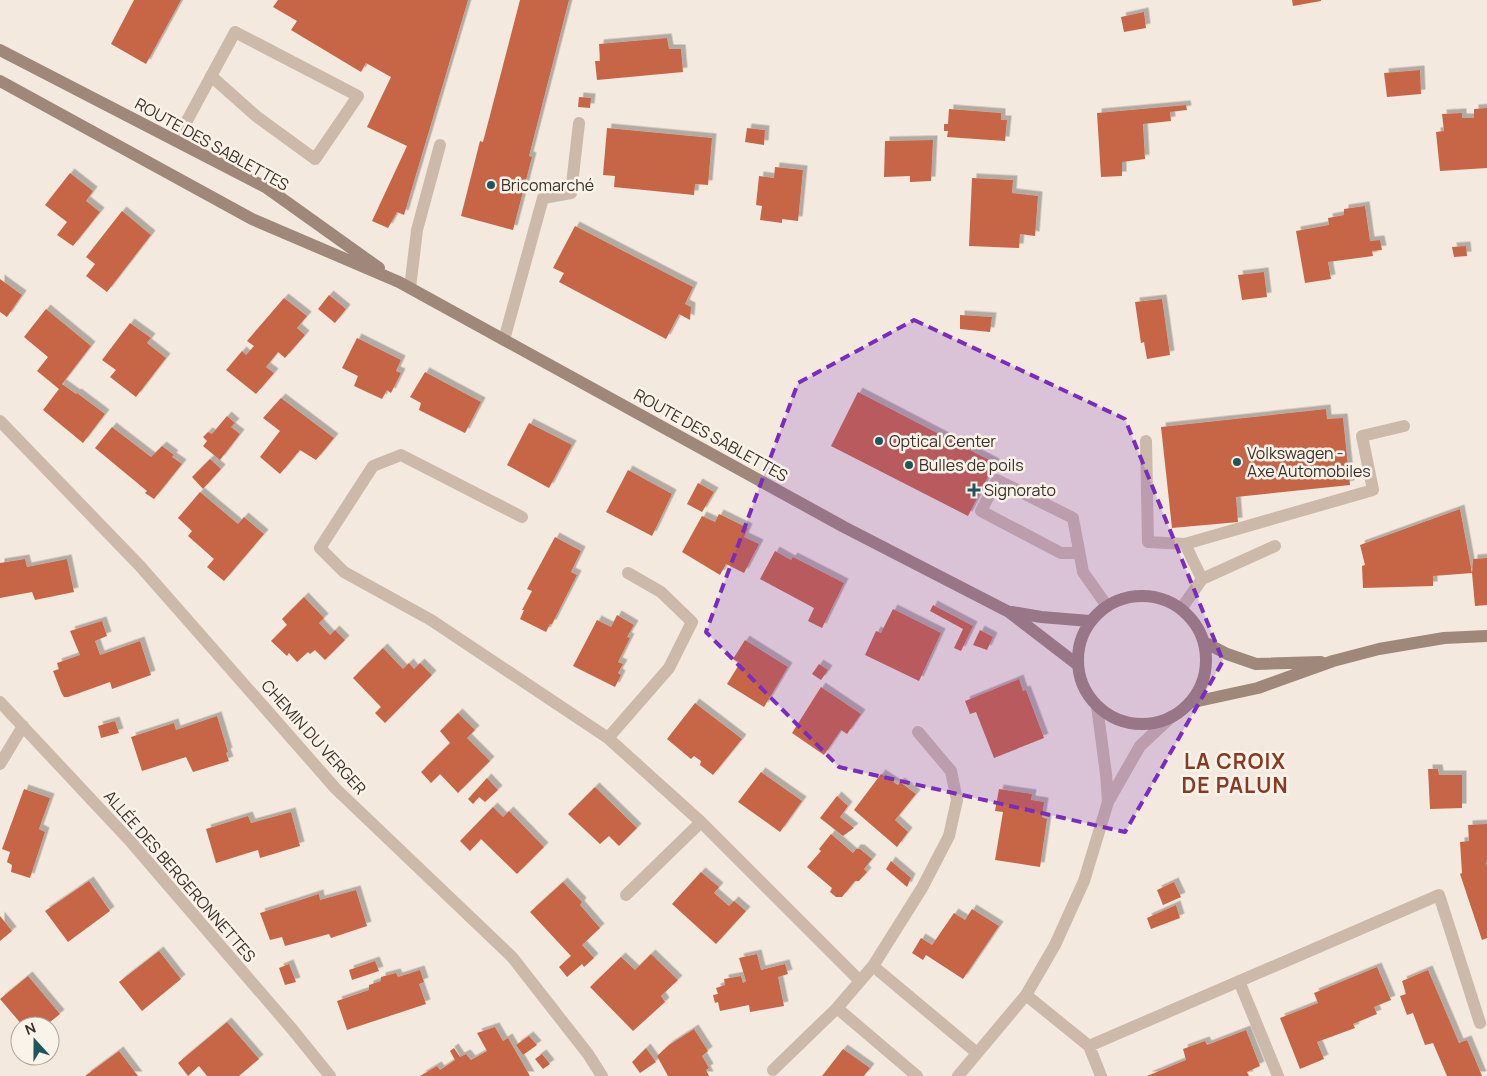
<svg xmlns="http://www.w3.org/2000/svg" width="1487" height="1076" font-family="Manrope,sans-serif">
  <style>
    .building { fill: #c76647; filter: url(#shadow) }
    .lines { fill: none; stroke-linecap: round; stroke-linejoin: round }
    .service { stroke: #ccb9a9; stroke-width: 12 }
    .minor { stroke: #ccb9a9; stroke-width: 12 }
    .tertiary { stroke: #ccb9a9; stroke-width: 12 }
    .secondary { stroke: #9f887a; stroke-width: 12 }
    .marked { fill: #7b2cbf; fill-opacity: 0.2; stroke: #7b2cbf; stroke-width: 4; stroke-dasharray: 10 6; stroke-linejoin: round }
    .poi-dot { fill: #1e575b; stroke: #faf3ea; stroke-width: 2 }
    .labels { text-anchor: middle; stroke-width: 5; stroke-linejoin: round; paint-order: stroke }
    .street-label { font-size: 16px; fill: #392e29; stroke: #faf3ea }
    .poi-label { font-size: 16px; fill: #392e29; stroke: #faf3ea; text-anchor: start }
    .district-label { font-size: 21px; font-weight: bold; letter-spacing: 1px; fill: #893921; stroke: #faf3ea }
  </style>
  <defs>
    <filter id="shadow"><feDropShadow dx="4.5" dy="-4.5" stdDeviation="0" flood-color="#0004"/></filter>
  </defs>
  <rect width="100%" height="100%" fill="#f3e9de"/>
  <path class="building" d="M134,0h47l-35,64 -35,-20z
    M278,0h190l-64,215 -7,-3 -9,16 -16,-7 35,-75 -40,-19 24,-50 -25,-14 -5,9 -70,-42 6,-9 -24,-14z
    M520,0h49l-40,156 3,1 -19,73 -52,-14 19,-75 3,1z
    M1292,0h29v1l-28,5z
    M1144,12l2,16 -22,4 -3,-15z
    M667,38l2,11h12l2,23 -86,8 -2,-19h5l-1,-17z
    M1420,70l1,24 -34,3 -3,-24z
    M579,97l12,1 -1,10 -12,-1z
    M1186,105l1,5 -17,2 1,9 -28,3 2,35 -23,3v14l-21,1 -4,-64z
    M1487,108v60l-47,3 -4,-39 8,-1 -2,-17 20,-1v5h12v-9z
    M949,109l52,4v7h6l-2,21 -58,-4 1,-6h-4v-7h4z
    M607,128l105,10 -4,47 -13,-1 -1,11 -80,-8 1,-11 -12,-1z
    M747,128l18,2 -1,15 -19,-3z
    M933,140l-2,41 -21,1v-6l-26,1 1,-36z
    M775,167l28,3 -5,51 -16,-2v4l-22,-3 2,-14 -6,-1 3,-29 15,2z
    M70,173l23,18 -7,10 14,11 -27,34 -16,-11 10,-13 -22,-17z
    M972,178l41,2 -1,13 26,3 -3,40 -15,-2 -1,14 -50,-2z
    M1365,206l5,35 10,-1 2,10 -10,1 1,5 -45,6 3,17 -26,4 -9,-52 33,-6 -1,-7 16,-3v-6z
    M122,211l29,24 -44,57 -21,-16 9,-12 -9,-7z
    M575,226l118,61 -8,17 6,3 -1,13 -11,-6 -13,25 -107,-57 5,-9 -11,-5z
    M1466,246l1,10 -13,1 -2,-10z
    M1264,272l3,25 -25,3 -4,-25z
    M0,279l22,16 -15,22 -7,-5z
    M329,295l17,14 -11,14 -17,-14z
    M284,298l23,18 -10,12 8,7 -20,23 -7,-6 -12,15 8,6 -18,21 -30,-24 16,-19 4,4 8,-9 -7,-5z
    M1162,299l8,56 -23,4 -3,-17 -3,1 -6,-41z
    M46,309l45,37 -29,38 14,10 1,-1 28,21 -22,29 -40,-33 16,-21 -22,-18 11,-14 -24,-20z
    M960,315l32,2 -2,15 -30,-3z
    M130,323l21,15 -4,5 19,15 -30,39 -26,-20 6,-7 -14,-10z
    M357,338l44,22 -5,11 5,2 -10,20 -4,-3 -5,9 -28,-13 4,-10 -16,-8z
    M425,372l56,30 -16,31 -46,-23 2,-7 -11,-6z
    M858,392l137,71 -27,53 -137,-70z
    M281,398l53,40 -18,22 -16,-10 -20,24 -20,-17 20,-26 -17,-13z
    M1326,409l1,10 16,-1 7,67 -114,12 2,25 -66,6 -11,-101z
    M227,416l8,7 -4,4 9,7 -20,26 -17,-14 4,-5 -4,-4 5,-5 4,2z
    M529,423l43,22 -23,43 -42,-23z
    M112,427l39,30 11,-11 12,9 -2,2 10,7 -28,35 -9,-6 2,-2 -52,-43z
    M210,459l11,10 -18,20 -11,-12z
    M628,470l44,24 -20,42 -46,-24z
    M698,483l16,9 -12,20 -15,-8z
    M200,492l38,32 6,-7 20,17 -40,47 -17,-14 7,-8 -26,-23 4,-5 -14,-13z
    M1460,509l12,64 1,-14 14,-1v47l-12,1 -3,-33 -39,3v10l-70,2 -1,-22 3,-1 -5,-20z
    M719,514l29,14 -4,9 15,7 -15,29 -18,-9 -6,11 -38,-23 20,-36 13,6z
    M555,537l26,14 -10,21 6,3 -25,49h-2l-4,8 -26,-13 4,-9h-2l10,-19 -5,-2z
    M775,551l16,9 2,-3 51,26 -22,45 -14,-7 6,-13 -54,-29z
    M25,559l2,8 40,-8 7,33 -39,8 -3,-8 -32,6v-35z
    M304,597l20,21 -5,5 11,12 5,-5 10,10 -20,20 -10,-10 -5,4 -2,-2 -11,10 -8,-9 -2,3 -16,-15 16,-16 -5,-6z
    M933,605l40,21 -12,25 -7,-3 9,-19 -33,-18z
    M893,609l48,24 -22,48 -54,-26 11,-24 5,2z
    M617,615l17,10 -7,12 3,1 -12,24 5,2 -5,9 3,2 -6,12 -42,-21 24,-46 14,7z
    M102,621l5,15 -12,5 5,14 40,-14 11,34 -39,14 -2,-7 -42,15h-4l-2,-3 -9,-23 6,-2 -2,-6 23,-8 -10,-24z
    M980,630l13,7 -6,13 -14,-5z
    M745,640l43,27 -24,40 -37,-23 13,-21 -7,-4z
    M383,648l20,21 6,-6 5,6 6,-6 12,12 -47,48 -10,-10 6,-6 -28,-29z
    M819,664l9,6 -7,10 -9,-6z
    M1019,679l4,12 3,-1 18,48 -50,20 -18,-46 -6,2 -5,-13z
    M821,687l40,27 -14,20 -6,-4 -17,25 -32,-22z
    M695,703l47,36 -29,36 -13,-10 1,-4 -7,-5 -3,3 -24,-20z
    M458,713l17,17 -8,8 23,23 -32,32 -18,-19 -9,9 -10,-11 29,-29 -10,-12z
    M217,716l11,36 -2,1 3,8 -36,11 -7,-15 -44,14 -11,-34 43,-14 2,7z
    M115,721l4,12 -18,5 -3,-12z
    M1428,769h10l1,6h23v33l-32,1z
    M761,772l41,29 -22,31 -42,-30z
    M881,774l17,11 2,-3 16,12 -21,26 13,12 -11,15 -43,-37z
    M487,778l11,12 -13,12 -6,-5 -6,7 -5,-5z
    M595,787l42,41 -18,18 -10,-10 -9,8 -32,-30z
    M24,789l26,9 -11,31 6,3 -15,46 -19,-6 1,-7 -5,-3 3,-10 -8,-3z
    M999,789l33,5 -1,6 13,2 -2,15 5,2 -7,48 -45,-7 8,-48 -8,-1z
    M837,796l11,10 -8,11 14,11 -11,8 -23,-18z
    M493,807l10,10 6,-6 35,36 -27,27 -36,-35 -11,12 -10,-10z
    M291,812l9,34 -40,12 -2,-8 -42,13 -10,-34 42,-13 3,7z
    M1487,824v38l-1,1 1,4v71l-5,2 -22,-66 2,-1 -2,-31 9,-1 -1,-16z
    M831,834l22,19 3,-4h4l12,10 -8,10 3,3 -8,9h-4l-13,16h-6l-6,-5 2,-4 -25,-21 14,-16 -2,-2z
    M891,861l20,17 -4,9 -21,-18z
    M701,872l18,15 -5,6 15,13 5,-5 12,10 -30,33 -44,-40z
    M89,881l21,30 -42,31 -23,-31z
    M563,882l19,20 -2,3 20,23 -18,17 12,13 -10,9 -2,-3 -15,13 -8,-10 12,-11 -41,-44z
    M1174,882l7,15 -18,8 -6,-15z
    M356,890l11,36 -36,12 -2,-4 -44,12 -3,-9 -12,3 -10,-27 59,-19 1,6z
    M1176,905l4,13 -29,11 -4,-11z
    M972,909l27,17 -36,53 -37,-24 -3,5 -11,-7 9,-15 11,7 22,-32 11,7z
    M0,916l12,15 -12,10z
    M159,951l22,28 -39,32 -23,-29z
    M651,954l27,26 -17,16 4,6 -32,29 -43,-44 31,-30 14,13z
    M757,954l4,16 24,-6 3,10 -10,3 6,29 -34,6 -1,-7 -29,6 -2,-9 -3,1 -2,-8 5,-1 -2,-6 9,-3 -1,-6 17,-3 2,7 3,-2 -7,-23z
    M375,961l4,10 -27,9 -3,-10z
    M289,964l7,18 -11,3 -6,-17z
    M1377,967l14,33 -17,7 3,7 -24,10 2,4 -38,14 7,17 -24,10 -20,-51 38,-15 -4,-10z
    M420,970l4,12 -5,2 7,20 -79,26 -10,-29 32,-11v-5l12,-4v-4l15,-4 2,4z
    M1428,970l31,73 8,-3 15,36h-35l-14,-33 -8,2 -12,-32 -6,2 -7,-19 6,-2 -4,-13z
    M28,976l32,38 -15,12h-22l-23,-27z
    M227,1022l32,37 -20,17h-32l-8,-10 -11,10 -10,-13z
    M495,1027l8,14 5,-3 22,38h-110l17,-10 3,4 15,-10 -5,-9 4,-3 6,9 6,-3 5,6 16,-9 -10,-18z
    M694,1029l14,22 -6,5 7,12 -3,2 3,6h-41l-11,-20 12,-11z
    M1246,1030l14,36 -13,6 2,4h-102l39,-16 -3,-11 22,-8 2,4z
    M529,1036l8,9 -14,10 -7,-10z
    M646,1048l10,14 -16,11 -8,-11z
    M843,1049l27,19 -6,8h-42z
    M119,1051l19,25h-53z
    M542,1054l8,10 -7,5 -8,-10z"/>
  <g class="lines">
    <path class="service" d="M176,141l59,-109 123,64 -43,63 -59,-43 -45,-40
      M410,288l7,-58 23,-85
      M504,340l39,-142 28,-5 8,-70
      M1146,441l2,101 37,2 17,35
      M522,517l-121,-62 -28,11 -53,82 24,24 87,48 177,118 93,84 159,159
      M1185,544l188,-54 -11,-54 42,-10
      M1079,553h-18l-80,-42 16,-31 76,38 10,54 24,34
      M1181,609l21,-30 73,-33
      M608,738l61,-70 23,-46 -31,-30 -33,-19
      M626,895l75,-73
      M873,966l104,87
      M1239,981l39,95
      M1026,995l63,51 350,-151 41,128
      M837,1008l80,68
      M1089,1046l12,30
      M773,1070l64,-62 36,-42 49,-78 27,-52 8,-36 -6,-29 -33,-39"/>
    <path class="minor" d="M0,421l140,145 196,223 176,168 76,97 14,22
      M0,702l131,140 161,187 38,47
      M0,764l23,-38"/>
    <path class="tertiary" d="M1097,706l9,68 2,28
      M958,1076l68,-81 29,-50 29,-64 24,-79 32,-56 32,-30"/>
    <path class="secondary" d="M0,50l267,138 112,80
      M0,81l252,138 147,63 445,245 165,85 69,53
      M1078 660a64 64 0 1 1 128 0a64 64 0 1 1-128 0Z
      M1012,612l29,5 49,4
      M1204,642l23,12 29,10 65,-2
      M1189,703l69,-15 75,-27 46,-12 65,-11 43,-2"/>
  </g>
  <path class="marked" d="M914,320l211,99 98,242 -98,171 -286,-65 -133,-135 92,-249z"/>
  <g class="poi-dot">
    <circle cx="491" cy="185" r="5"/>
    <circle cx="879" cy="441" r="5"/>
    <circle cx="1237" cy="462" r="5"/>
    <circle cx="909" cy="465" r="5"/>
    <path d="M971.5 482.5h5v5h5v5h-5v5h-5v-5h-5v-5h5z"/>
  </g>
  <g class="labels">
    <g class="street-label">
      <text transform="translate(212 144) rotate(29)" y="6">ROUTE DES SABLETTES</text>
      <text transform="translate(711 435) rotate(29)" y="6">ROUTE DES SABLETTES</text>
      <text transform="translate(314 737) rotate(48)" y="6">CHEMIN DU VERGER</text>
      <text transform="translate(180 876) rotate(49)" y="6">ALLÉE DES BERGERONNETTES</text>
    </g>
    <g class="poi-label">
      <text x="501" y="191">Bricomarché</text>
      <text x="889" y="447">Optical Center</text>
      <text x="1247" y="459">Volkswagen -<tspan x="1247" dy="18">Axe Automobiles</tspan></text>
      <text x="919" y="471">Bulles de poils</text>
      <text x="984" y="496">Signorato</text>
    </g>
    <g class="district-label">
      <text x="1235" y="769">LA CROIX<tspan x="1235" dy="24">DE PALUN</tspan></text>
    </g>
  </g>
  <g transform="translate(35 1041) rotate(339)"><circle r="24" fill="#faf3ea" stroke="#ada49d"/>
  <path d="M0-4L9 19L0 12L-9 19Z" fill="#1e575b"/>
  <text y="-8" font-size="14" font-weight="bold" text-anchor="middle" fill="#392e29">N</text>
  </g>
</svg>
